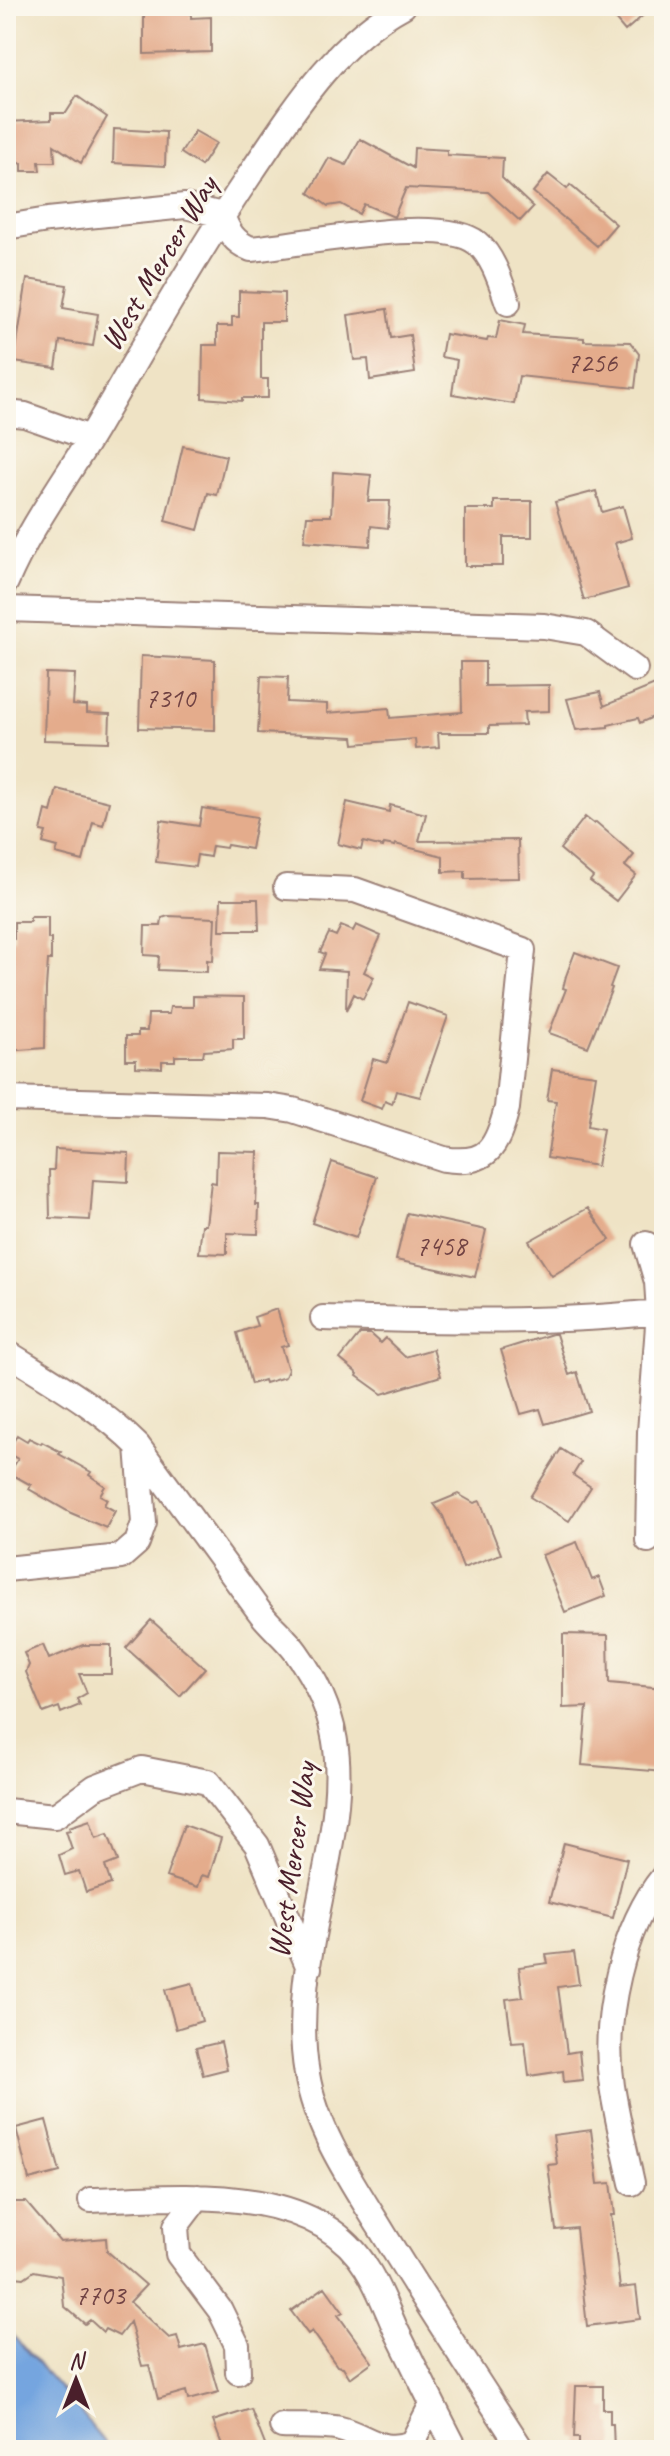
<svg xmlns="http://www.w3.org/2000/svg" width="670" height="2456" font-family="Caveat,sans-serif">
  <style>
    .water { fill: #74a5df; stroke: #5f6285; stroke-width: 2 }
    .building { fill: #e4ac8c }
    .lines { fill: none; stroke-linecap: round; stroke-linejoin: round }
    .minor-casing { stroke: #9c8178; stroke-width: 28 }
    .minor { stroke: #fff; stroke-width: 24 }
    .labels { text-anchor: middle; stroke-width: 6; stroke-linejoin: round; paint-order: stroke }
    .number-label { font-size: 28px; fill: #704243 }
    .street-label { font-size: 32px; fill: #4a1f2b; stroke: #fbf7ec }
  </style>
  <rect width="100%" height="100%" fill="#fbf7ec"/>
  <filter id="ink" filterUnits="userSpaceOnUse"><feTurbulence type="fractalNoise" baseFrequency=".0125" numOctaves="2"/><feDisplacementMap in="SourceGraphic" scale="16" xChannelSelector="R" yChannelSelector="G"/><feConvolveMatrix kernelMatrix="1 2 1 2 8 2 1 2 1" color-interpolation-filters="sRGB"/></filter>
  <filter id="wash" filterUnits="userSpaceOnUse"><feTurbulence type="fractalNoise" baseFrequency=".006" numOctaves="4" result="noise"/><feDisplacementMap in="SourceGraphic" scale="32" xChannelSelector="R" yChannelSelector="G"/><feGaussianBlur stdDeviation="1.8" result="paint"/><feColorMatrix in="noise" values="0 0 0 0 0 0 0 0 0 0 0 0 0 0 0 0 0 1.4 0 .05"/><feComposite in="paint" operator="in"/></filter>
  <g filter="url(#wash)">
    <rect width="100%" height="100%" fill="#efe3c5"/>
    <path class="water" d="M6,2328l69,77 35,45h-104z"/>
    <g id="blocks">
      <path class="building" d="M144,6h47v12l20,-1v35l-67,2z
        M604,6h50l-29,25z
        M77,96l30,21 -26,46 -27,-18 1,17h-16l1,9h-18v-8l-15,1 -1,-42 45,-2v-7h15z
        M114,129l52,3 -1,34 -52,-3z
        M195,131l21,12 -15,23 -20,-13z
        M360,139l53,29 1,-20 33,2v5l56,3 -1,20 31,29 -13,14 -32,-29 -82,-4 -12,29 -30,-13 -5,10 -18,-10 -13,2 -19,-13 20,-35 17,7z
        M548,174l19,15 3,-4 46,39 -19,22 -64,-54z
        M27,279l40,6 -4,23 35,6 -5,32 -33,-5 -4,27 -42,-6z
        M239,291l45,2v29h-23v57h7v19h-26v3l-40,-3 1,-53h14v-19h15v-9h7z
        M387,309l4,29 19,-3 5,38 -45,7 -2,-21 -14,1 -6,-45z
        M500,320l25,5 -2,9 61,4v3l46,1 9,12 -4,34 -116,-12 -5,28 -62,-10 5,-34 -16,-3 4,-23 42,7 1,-3 8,1z
        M183,446l43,10 -9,39 -9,-2 -10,37 -33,-9z
        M333,472l38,3 -3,26h22l-2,27 -17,-2 -1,20 -66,-5 3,-25h24z
        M596,491l6,21 21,-6 9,32 -17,5 13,45 -44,12 -29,-98z
        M494,501h38v36h-29v29h-38v-57h29z
        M141,656l74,4v70l-76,-2z
        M461,662h24v24l64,-1v26l-25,1 1,13 -36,1v7h-51l1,14 -23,2 -1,-10 -61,5 -1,-7 -95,-4 3,-57 27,1 -1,25 40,2v9l62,-5 1,10 72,-6z
        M46,673l29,1 -2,31 14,1v7l23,1 -1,28 -65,-2z
        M655,685l9,17v10l-24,11 -2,-5 -30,7v2l-32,3 -9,-31 33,-7 4,14z
        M57,789l52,13 -6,23 -10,-3 -10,39 -27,-7 2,-7 -15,-4 3,-11 -5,-1 5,-21 5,2z
        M347,802l42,10 1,-7 36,9 -7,27 99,-1 1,38 -54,1v-8l-22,1v-16l-48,-12v2l-11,-2 -1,3 -20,-5 -2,8 -23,-6z
        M202,808l55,9 -6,32 -24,-4 -1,3 -14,-2 -2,11 -13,-2 -2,12 -39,-5 5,-42 38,6z
        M585,817l9,7 2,-2 38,33 -9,11 11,9 -20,26 -26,-20 3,-4 -33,-28z
        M221,899h37l1,31h-39z
        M168,916l47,2 -2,43 -6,-1v12l-49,-2 1,-14 -15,-1 1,-29h16l1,-8z
        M30,917h18v22h3v21h-3l-2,28 -1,60 -39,3v-112h8v-17h16z
        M356,925l25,11 -17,36 10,5 -11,22 -9,-5 -8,17 1,-40 -28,-2 6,-15 -5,-2 9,-19 7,3 5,-10 12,5z
        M575,952l42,16 -7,19 2,1 -24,59 -39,-14 17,-44 -3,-1 3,-12z
        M193,996l51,1v42h-11v10l-29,2 -1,5h-28v5h-13v7l-26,-1v-7h-10v-24h12v-5h9l1,-17h21l1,-7h23z
        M408,1002l40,14 -28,81 -24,-6 -4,13 -7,-3 -3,8 -22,-8 13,-42 14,4z
        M552,1069l44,6 -8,51 15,3 -6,37 -50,-8 9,-57 -9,-1z
        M55,1149l74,4 -1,29 -35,-2 -3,40 -40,-2 -1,-48h5z
        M217,1151l41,1 -2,53h3l-1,29 -31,-1v21l-28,-1 3,-28h4l5,-43 5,1z
        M332,1162l45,15 -21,61 -44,-15z
        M588,1208l22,32 -58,36 -23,-35z
        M407,1213l79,17 -11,47 -79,-17z
        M277,1309l11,36 -7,2 7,23 -3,7 -20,6 -1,-3 -13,4 -14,-51 20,-7 -3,-9z
        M360,1334h10l10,9 5,-5 20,19 28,-8 8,27 -59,18 -25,-18 1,-2 -18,-15z
        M552,1334h4l13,41 8,-3 12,39 -44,13 -5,-15 -19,5 -20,-64z
        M17,1435l10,6 2,-3 12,6 1,-2 19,10 -2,2 32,18 -2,3 16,11 -5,9 7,4 -3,6 11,6 -9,17 -35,-15 -42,-24 2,-4 -22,-12 9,-14 -11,-6z
        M561,1449l20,13 -8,13 18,12 -22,34 -39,-24z
        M458,1494l16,9 6,-2 21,53 -38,14 -20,-52 -9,-12z
        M577,1542l15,38 7,-3 7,19 -41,16 -23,-57z
        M151,1620l54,48 -25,28 -54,-48z
        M563,1634l45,1 1,48 55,5v84l-82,-7 5,-58 -24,1z
        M43,1645l6,14 34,-14h28v29h-32l8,19 -10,6 3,6 -19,8 -2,-6 -16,6 -17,-41 3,-7 -5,-12z
        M90,1820l6,18 12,-4 10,27 -13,5 6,18 -25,8 -7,-21 -14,4 -6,-20 13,-6 -6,-18 4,-1 -1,-3z
        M184,1825l37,13 -12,39 -7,-2 -4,12 -32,-10z
        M564,1843l63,16 -14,59 -64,-16z
        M574,1952l5,32 -21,3 9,66 12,-2 3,29 -18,2 -1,-11 -34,5 -4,-34 -13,1 -6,-44 17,-2 -4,-30 29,-4 -2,-8z
        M192,1983l10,38 -26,8 -11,-39z
        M221,2042l6,27 -24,6 -7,-27z
        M46,2120l14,52 -31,8 -13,-52z
        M591,2130l7,54 13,-1 4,32h-4l9,73 16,-2 4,33 -53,7 -11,-98 -20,2 -8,-65 9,-1 -4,-29z
        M6,2202h20l34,40 46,-4 1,13 39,34 -16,17 39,36 8,-2 4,14 24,-6 14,48 -31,8 -2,-9 -28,8 -9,-34 -7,1 -12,-44 -11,14 -14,-7 -2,3 -13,-12 -5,4 -21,-18 -3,-30 -27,-5 -10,7 -18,-2z
        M325,2287l18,25 -5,3 34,47 -22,16 -7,-11 -6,-1 -25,-35 -4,3 -17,-23z
        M576,2386h27v23h7v15h3l1,26h-35v-12h-5z
        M251,2409l16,41h-43l-11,-29z"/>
    </g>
  </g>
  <g filter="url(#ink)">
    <use href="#blocks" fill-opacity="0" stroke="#9c8178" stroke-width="2"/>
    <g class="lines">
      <g class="minor-casing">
        <path id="minor" d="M6,227l42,-7 137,-14 37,9c6,17 12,27 29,34 47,-4 191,-35 226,-6 16,13 24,40 31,60
          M6,413l19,2 65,23
          M6,582c24,-56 61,-104 92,-157 50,-86 99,-172 155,-255 41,-61 83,-128 150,-164
          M6,609l538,17 42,7 49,36
          M6,1099l262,7 25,4 151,49c44,7 53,-12 63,-51l16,-158 -168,-60 -69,-3
          M646,1244l11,38 2,30 -9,120 -2,108
          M323,1318c113,2 229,7 341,-7
          M6,1352c46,29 93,55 132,94 40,55 81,110 121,165 11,15 26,26 37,41 43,60 48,111 36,183 -12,78 -39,159 -25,239 9,55 43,105 72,152 46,76 95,149 143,224
          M6,1569l115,-12 16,-14 7,-20 -6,-77
          M6,1811l49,5 40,-29 47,-18 66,13 49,63 52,123
          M632,2183c-7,-32 -15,-65 -20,-97 -10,-66 10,-159 52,-210
          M198,2197l-22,29 2,28 42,56 17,35 1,27
          M91,2200c87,-3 224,-19 276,69 12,19 20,41 29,61 20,40 39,80 60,120
          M282,2426c18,1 40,-1 58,3 28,7 40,26 72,14l20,-39"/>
      </g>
      <use href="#minor" class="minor"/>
    </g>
  </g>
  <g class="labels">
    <g class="number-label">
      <text x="592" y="372">7256</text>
      <text x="170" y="707">7310</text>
      <text x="441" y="1255">7458</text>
      <text x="100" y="2304">7703</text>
    </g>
    <g class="street-label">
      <text transform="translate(158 263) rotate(-59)" y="11">West Mercer Way</text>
      <text transform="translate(291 1860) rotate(-82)" y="11">West Mercer Way</text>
    </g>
  </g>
  <rect width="670" height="2456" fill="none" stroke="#fbf7ec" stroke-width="32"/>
  <g transform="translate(76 2380)" stroke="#fbf7ec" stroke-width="6" paint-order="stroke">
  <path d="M0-6L14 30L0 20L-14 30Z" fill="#4a1f2b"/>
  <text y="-12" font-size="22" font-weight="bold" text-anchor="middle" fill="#4a1f2b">N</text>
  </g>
</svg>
